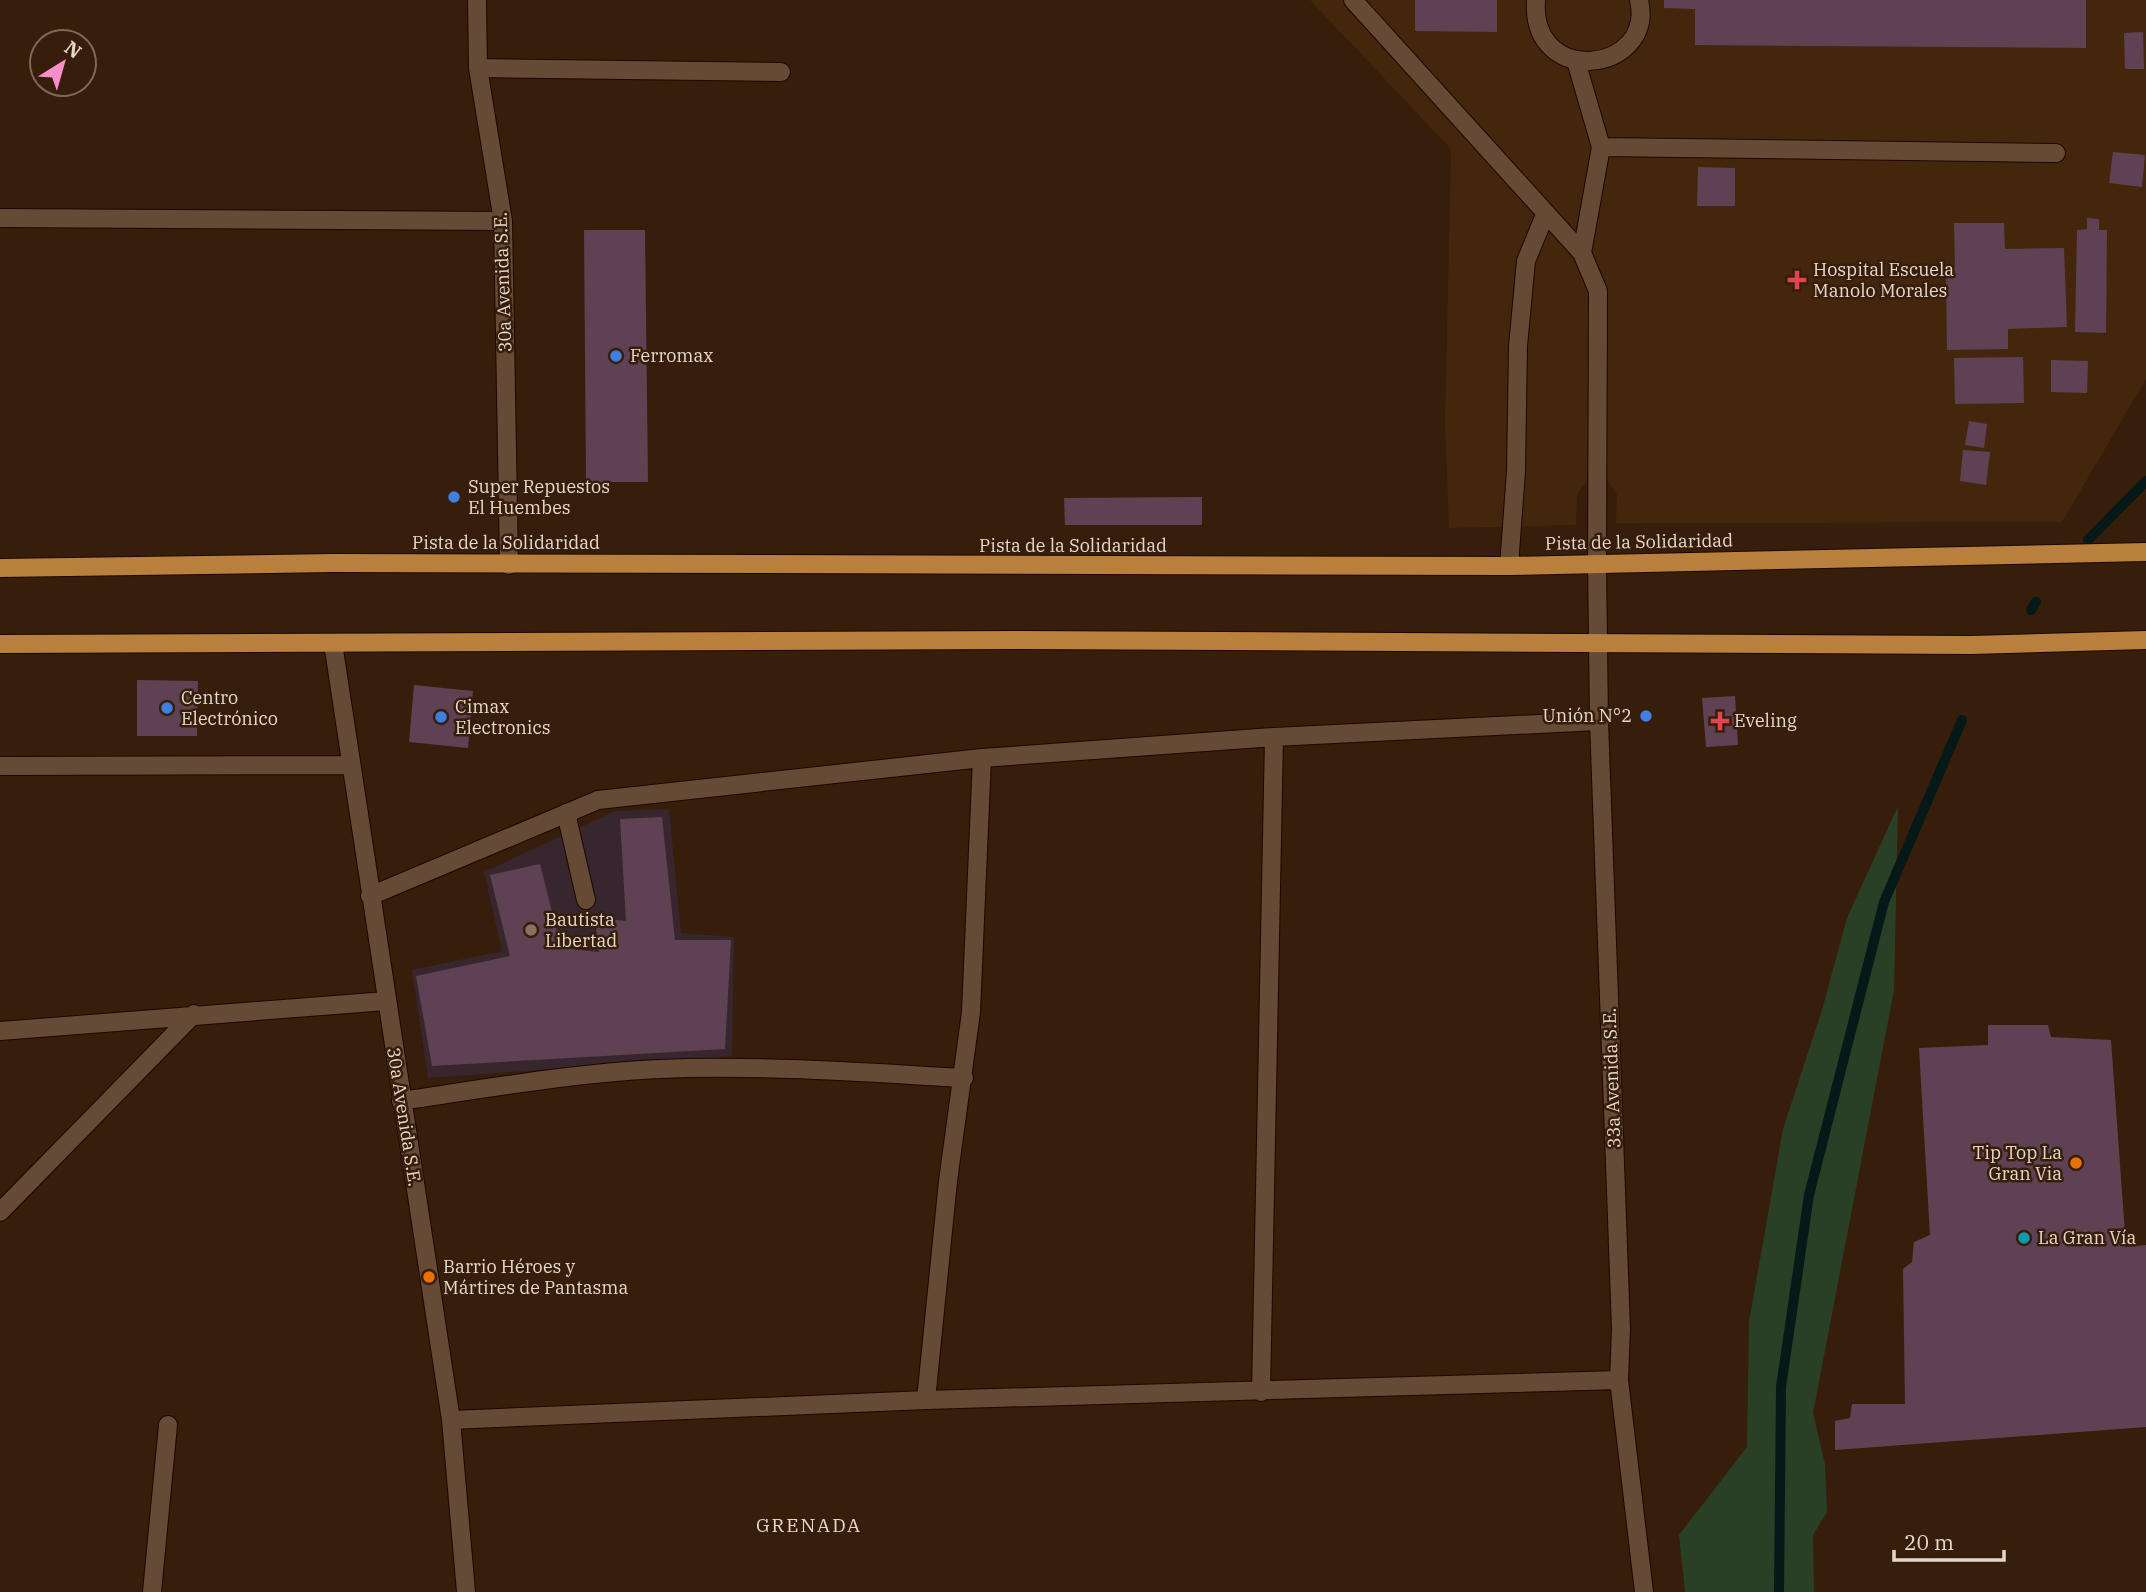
<svg xmlns="http://www.w3.org/2000/svg" width="2146" height="1592" font-family="'IBM Plex Serif',serif">
  <style>
    .built { fill: #44260d }
    .education { fill: #38262e }
    .green { fill: #294027 }
    .lines { fill: none; stroke-linecap: round; stroke-linejoin: round }
    .stream { stroke: #051919; stroke-width: 10 }
    .building { fill: #5e4254 }
    .lane-casing { stroke: #1c0700; stroke-width: 20 }
    .street-casing { stroke: #1c0700; stroke-width: 20 }
    .primary-casing { stroke: #1c0700; stroke-width: 20 }
    .lane { stroke: #654a36; stroke-width: 18 }
    .street { stroke: #654a36; stroke-width: 18 }
    .primary { stroke: #b97f3c; stroke-width: 18 }
    .health-dot { fill: #e0444e; stroke: #361e0b; stroke-width: 2.5 }
    .shop-dot { fill: #3f7fe0; stroke: #361e0b; stroke-width: 2.5 }
    .education-dot { fill: #8d6e63; stroke: #361e0b; stroke-width: 2.5 }
    .food-dot { fill: #e8710a; stroke: #361e0b; stroke-width: 2.5 }
    .culture-dot { fill: #0f9aa8; stroke: #361e0b; stroke-width: 2.5 }
    .labels { text-anchor: middle; stroke-width: 5; stroke-linejoin: round; paint-order: stroke }
    .poi-label { font-size: 18px; fill: #e7d7cb; stroke: #361e0b; text-anchor: start }
    .street-label { font-size: 18px; fill: #e7d7cb; stroke: #361e0b }
    .neighbourhood-label { font-size: 19px; letter-spacing: 2px; fill: #e7d7cb; stroke: #361e0b }
  </style>
  <rect width="100%" height="100%" fill="#361e0b"/>
  <path class="built" d="M1310,0h836v379l-84,143 -446,1 1,-28 -19,-28 -21,27 -1,31 -127,3 -4,-103 6,-276z"/>
  <path class="education" d="M669,809l12,124 53,4 -2,119 -304,22 -16,-108 90,-19 -18,-79 131,-61z"/>
  <path class="green" d="M1898,806l-4,184 -81,423 12,51 2,48 -14,23 1,57h-129l-6,-57 68,-88 2,-125 34,-193 39,-119 25,-92z"/>
  <g class="lines">
    <path class="stream" d="M2088,540l58,-59
      M2031,610l5,-8
      M1779,1592l2,-205 28,-192 75,-293 78,-182"/>
  </g>
  <path class="building" d="M1415,0h82v32l-82,-1z
    M1664,0h422v48l-391,-3v-36l-31,-1z
    M2143,32l1,37h-19l-1,-36z
    M2113,152l32,3 -3,32 -33,-4z
    M1698,167l37,1v38h-38z
    M2087,218l12,1v11h8l-1,103 -31,-1 2,-102 10,-1z
    M1954,223h50l1,26 59,-1 3,79 -59,2v20l-61,1 -1,-82 9,-1z
    M584,230h61l3,252h-62z
    M2023,357l1,46 -69,1 -1,-46z
    M2051,360l37,1 -1,32 -36,-1z
    M1969,421l18,3 -3,24 -19,-3z
    M1963,450l27,2 -4,33 -26,-4z
    M1202,497v28h-137l-1,-27z
    M137,680l61,1 -1,55h-60z
    M414,685l59,6 -5,57 -59,-6z
    M1735,696l3,49 -32,2 -4,-49z
    M662,817l13,123h56l-6,109 -293,17 -16,-90 94,-20 -20,-81 50,-11 21,84 38,4 -4,-34 31,3 -6,-102z
    M1988,1025h60l3,12 60,3 15,207 20,-2v182l-311,23v-29l15,-3 2,-14h53l-2,-135 9,-7 2,-20 16,-7 -11,-187 69,-3z"/>
  <g class="lines">
    <g class="lane-casing">
      <path id="lane" d="M1353,0l229,253 16,38 -1,272
        M1536,0c-6,89 120,73 103,0
        M1576,61l25,86 -19,106
        M1601,147l455,6
        M1509,566l7,-95 2,-125 8,-85 19,-46
        M566,813l20,87"/>
    </g>
    <g class="street-casing">
      <path id="street" d="M477,0l1,68 25,153 6,344
        M478,68l303,4
        M0,218l503,3
        M1597,563l2,158 22,608 -2,51 25,212
        M333,643l118,777 15,172
        M0,766l350,-1
        M370,896l228,-96 384,-42 292,-21 325,-16
        M0,1031l386,-30
        M401,1101c95,-14 190,-31 286,-33 92,-2 185,5 277,10
        M0,1212l194,-198
        M1261,1392l13,-655
        M926,1400l22,-219 23,-169 11,-254
        M451,1420l475,-20 693,-20
        M152,1592l16,-167"/>
    </g>
    <g class="primary-casing">
      <path id="primary" d="M0,568l332,-5 1177,3 637,-14
        M0,644l1020,-4 951,5 175,-5"/>
    </g>
    <use href="#lane" class="lane"/>
    <use href="#street" class="street"/>
    <use href="#primary" class="primary"/>
  </g>
  <g class="health-dot">
    <path d="M1793.5 269.5h7v7h7v7h-7v7h-7v-7h-7v-7h7z"/>
    <path d="M1716.5 710.5h7v7h7v7h-7v7h-7v-7h-7v-7h7z"/>
  </g>
  <g class="shop-dot">
    <circle cx="616" cy="356" r="7"/>
    <circle cx="454" cy="497" r="7"/>
    <circle cx="167" cy="708" r="7"/>
    <circle cx="1646" cy="716" r="7"/>
    <circle cx="441" cy="717" r="7"/>
  </g>
  <circle class="education-dot" cx="531" cy="930" r="7"/>
  <g class="food-dot">
    <circle cx="2076" cy="1163" r="7"/>
    <circle cx="429" cy="1277" r="7"/>
  </g>
  <circle class="culture-dot" cx="2024" cy="1238" r="7"/>
  <g class="labels">
    <g class="poi-label">
      <text x="1813" y="276">Hospital Escuela<tspan x="1813" dy="21">Manolo Morales</tspan></text>
      <text x="630" y="362">Ferromax</text>
      <text x="468" y="493">Super Repuestos<tspan x="468" dy="21">El Huembes</tspan></text>
      <text x="181" y="704">Centro<tspan x="181" dy="21">Electrónico</tspan></text>
      <text x="455" y="713">Cimax<tspan x="455" dy="21">Electronics</tspan></text>
      <text x="1632" y="722" text-anchor="end">Unión N°2</text>
      <text x="1734" y="727">Eveling</text>
      <text x="545" y="926">Bautista<tspan x="545" dy="21">Libertad</tspan></text>
      <text x="2062" y="1159" text-anchor="end">Tip Top La<tspan x="2062" dy="21">Gran Via</tspan></text>
      <text x="2038" y="1244">La Gran Vía</text>
      <text x="443" y="1273">Barrio Héroes y<tspan x="443" dy="21">Mártires de Pantasma</tspan></text>
    </g>
    <g class="street-label">
      <text transform="translate(503 282) rotate(-92)" y="6">30a Avenida S.E.</text>
      <text transform="translate(1639 542) rotate(-1)" y="6">Pista de la Solidaridad</text>
      <text x="506" y="549">Pista de la Solidaridad</text>
      <text x="1073" y="552">Pista de la Solidaridad</text>
      <text transform="translate(1612 1078) rotate(-92)" y="6">33a Avenida S.E.</text>
      <text transform="translate(404 1117) rotate(81)" y="6">30a Avenida S.E.</text>
    </g>
    <g class="neighbourhood-label">
      <text x="809" y="1532">GRENADA</text>
    </g>
  </g>
  <g transform="translate(63 63) rotate(37)"><circle r="33" fill="#361e0b" stroke="#7d6858" stroke-width="2"/>
  <path d="M0-5L12 26L0 18L-12 26Z" fill="#f98fca"/>
  <text y="-10" font-size="19" font-weight="bold" text-anchor="middle" fill="#e7d7cb">N</text>
  </g>
  <path d="M1894 1550v10h110v-10" fill="none" stroke="#e7d7cb" stroke-width="3.5"/>
  <text x="1904" y="1550" font-size="21" fill="#e7d7cb" stroke="#361e0b" stroke-width="5" paint-order="stroke">20 m</text>
</svg>
